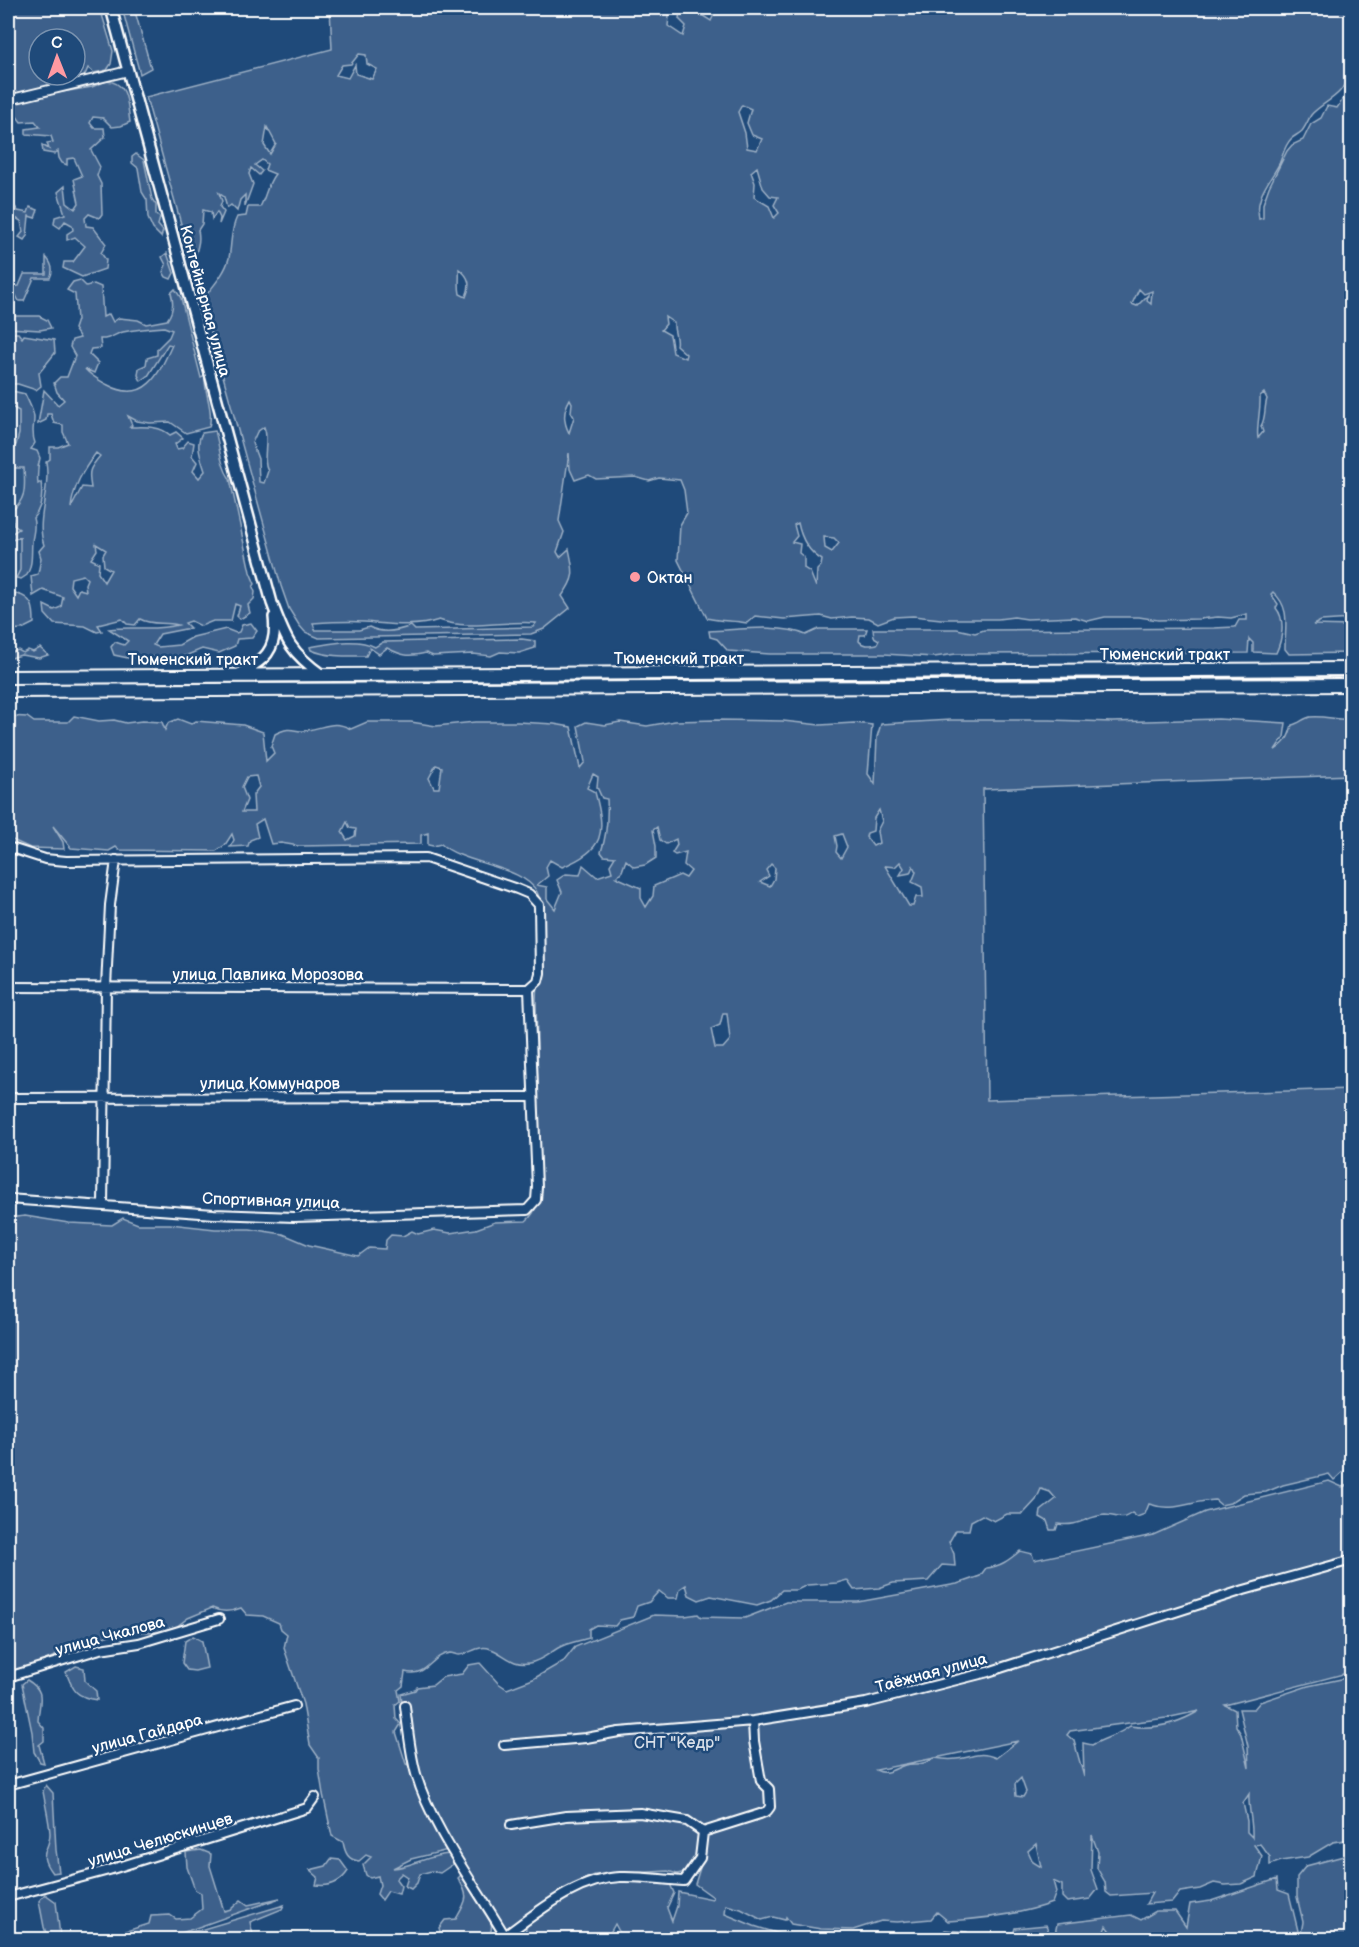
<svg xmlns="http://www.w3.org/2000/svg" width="1359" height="1947" font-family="'Balsamiq Sans',sans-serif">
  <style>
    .built { fill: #2e5683 }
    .green { fill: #3c618b; stroke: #9eb0c5; stroke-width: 1.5; fill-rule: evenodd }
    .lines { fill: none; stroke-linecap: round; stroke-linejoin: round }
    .minor-casing { stroke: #fff; stroke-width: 12 }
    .tertiary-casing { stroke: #fff; stroke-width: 14 }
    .primary-casing { stroke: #fff; stroke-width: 16 }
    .minor { stroke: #1f4a7a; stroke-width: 8 }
    .tertiary { stroke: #1f4a7a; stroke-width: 9 }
    .primary { stroke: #1f4a7a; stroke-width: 12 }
    .poi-dot { fill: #ff9aa2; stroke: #1f4a7a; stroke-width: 2 }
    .labels { text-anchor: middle; stroke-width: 5; stroke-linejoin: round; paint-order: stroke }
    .street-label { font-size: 16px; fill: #fff; stroke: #1f4a7a }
    .poi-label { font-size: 16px; fill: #fff; stroke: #1f4a7a; text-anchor: start }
    .park-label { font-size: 16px; fill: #d8dfe8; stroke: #1f4a7a }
  </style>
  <rect width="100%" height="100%" fill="#1f4a7a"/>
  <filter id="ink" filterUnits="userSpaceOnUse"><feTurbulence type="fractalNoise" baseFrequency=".0167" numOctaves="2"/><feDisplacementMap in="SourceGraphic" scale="12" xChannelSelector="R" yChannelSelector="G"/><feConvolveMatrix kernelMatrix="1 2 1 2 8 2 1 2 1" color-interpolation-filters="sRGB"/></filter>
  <g filter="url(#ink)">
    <path class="built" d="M8,392l17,2 -2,179h-15z"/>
    <path class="green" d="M8,8h92l13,43 -2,13 -4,6 -13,3 -6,-5 -4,9 -57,16 -15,2 -4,-3zM39,39h36v36h-36z
      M122,8h12l17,60 -11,6z
      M330,8h340l-2,18 15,10 3,-10 -7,-7 1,-9 3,-2h17v6l11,7 6,-13h634v64l-5,3c1,20 -24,27 -35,40 -3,5 -5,11 -9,16 -3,3 -8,5 -11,8 -7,7 -8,17 -12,25 -10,19 -24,32 -20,55l4,-1v-14l6,-17 18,-36 5,-6 11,-5 8,-16 10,-6 6,-12 10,2 14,-21v532l-30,2 -8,4 38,1v27l-62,1 -4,-5c0,-23 6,-41 -12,-57l-2,2 7,10 -2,4c10,12 6,32 0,45l-23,-1v-9l-4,-4 -1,14 -292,1 -22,3 -50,-3h-114l-42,-3 -11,-12 -7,-2 -1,-6c28,-1 71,-8 97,4l13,-6h48l-2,6h-5l-1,6c5,6 11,4 18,3l2,-4 -5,-3 -1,-8h84l18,4 9,-3 230,-2 21,-1 4,-7h8v-6l-16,4 -13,-1 -19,2 -41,1 -19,-3h-34l-17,4 -13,-4 -48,2 -13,-2 -16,2h-57l-28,-3 -19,1 -16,6 -9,-5 -17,-1 -20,2 -11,-3 -37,3 -29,-3 -8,7c-14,-3 -26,-1 -40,-5l-29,-58 2,-35 7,-12 -3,-23 -4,-10 -21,-2 -10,3 -14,-4 -39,2 -7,-4 -14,5 -5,-11 -1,-16 -10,68 5,11 -7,20 3,5 9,-8c5,23 7,28 -7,47l8,12 -26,21 -13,5 -212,4 -14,-6 -6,-7 -10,-16 -8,-23 -135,-489 186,-48zM359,54l7,1 1,9 10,5 -5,10 -16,-5 -1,-9 -7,13 -12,-3 6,-10 9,-1zM742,105l9,4 -4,14 5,12 10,4 -5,11 -10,-2 -2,-15 -7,-21zM267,127l9,17 -6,10 -6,-9zM262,160l5,4 -2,6 10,4c-8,10 -9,22 -15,33h-12l-2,9 -9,1c-7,14 -5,26 -8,41 -3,13 -14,26 -22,36 -4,-12 -11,-26 -11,-39 1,-11 5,-11 2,-25l4,-6 1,-14 8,2 1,7 5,-7 3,6 -1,6 5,-12 -4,-5 2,-6 -3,-8 5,4 3,11 4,-3 6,6 3,-11 5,-5v11l8,-22 -4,-10 2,-6 8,7 3,-4 -7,-6zM757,167l6,21 7,8 8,1 -4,8 5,8 -5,5 -5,-12 -15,-9 1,-14 -4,-11zM459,269c11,8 12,16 7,28l-6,-3c-2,-9 0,-16 -1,-25zM1139,289l5,5 8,-3 -1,13 -4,-3 1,-6 -11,11 -5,-2zM665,317l9,6c-1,8 4,15 2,22l10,9 -1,4 -12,-5 -3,-18 -9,-5 5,-6zM1264,393l3,6c-3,9 -1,19 -6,27l2,6 -5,6c-2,-10 3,-29 2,-42zM570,399l2,4 -1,9 3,5 -5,16c-6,-12 -6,-22 1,-34zM264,427c6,14 -3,29 4,44l-4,12 -5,-1 -1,-23 -6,-16 5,-11zM798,523c3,15 11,29 24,37l-1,6 -4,4 -1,17 -6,-15 -6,-4v-11l-5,-4 1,-9 -8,-2 5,-6 -3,-11zM824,537l10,1 5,5 -7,9 -7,-4zM439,620c30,11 66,0 97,3l-3,4 -118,3 -4,-4c-13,5 -29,8 -42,1l-10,3h-44l-2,-7c16,-1 35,-2 51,-1 25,2 51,6 75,-2z
      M106,81c23,1 21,23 24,41l-9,4 -9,1 -9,-9 -10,-1 -3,6 4,5h10l1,9 -14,13 9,17 -3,9 4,8 1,30 -3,4 -10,-4 -4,4 1,8 7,1 13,17 -5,9 5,7 -1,9 -23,8 -19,-9 1,-6h9l12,-16 -10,-9 -8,3v-6l6,-4 -1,-5 -7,-4 -5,7 -6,-4 1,-7 10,-3 -7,-22 7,-6 2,17 8,6 4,-6 -5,-24 8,-3 -8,-18 -7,1v6l-5,-2 -3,-5 -1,-7 -4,3 -11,-2 -1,-7 7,4 -2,-6 6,-1 -2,-6 -25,-2v-5l14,-2 -5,-6 -14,1 -5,-7 -7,2 -1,3v-15l42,-11 42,-7z
      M136,154l8,6 8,39 4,6v9l4,4 -2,7 5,6 -2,6 -8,-8 -5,-11 -1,-18 -5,-8 -4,-24 -6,-5v-6z
      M8,197l10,14 10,2 2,-6 8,3 -3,8 -6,-2 -2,20 -3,4 -5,-3 4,-5 -2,-11 -13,-7z
      M167,253l7,20 -3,6 -5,-2 -3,-5 3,-7 -4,-8z
      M46,257c6,7 8,13 4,21h-16l-10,23h-5l-5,-9 -4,9v15h29l8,4 4,8 -11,2 -32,-2v-41l11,-1 5,-12h22z
      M80,280l6,6 8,-2 7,3 2,30 6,-3 4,8 6,-4 19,2 8,4 21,-4c6,-8 7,-17 4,-27l4,-4 6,9 20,80 4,-2c-1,18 9,33 4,51l-23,6 -16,-11 -20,1 -13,-2 -9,-5 4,9 -2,2c14,0 29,-2 40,8l6,-3 7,6 -8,6 2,5 5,-1 6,-7 6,2 -2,13 5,6 -4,9 6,7 6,-7c-4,-13 -10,-26 -3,-38l13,-2c5,16 5,34 15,48l20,93 5,12 -2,3 2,5 -1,7 -6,6 2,8 -10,6 -3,-3 3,-10 -5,-2 -4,17h-18l-12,5 -10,-5 -6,2 5,5 -30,6 -7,11 5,2 21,-2 14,-8 33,-8 10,4 3,-1 3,-7 9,-2 6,8 -5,7 -15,1 -2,7 -16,7 -17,-4 -17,7 -57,2 -14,-3 -3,-8 4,-5 9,3 4,-4 -19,-12c23,-3 47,2 69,-4 -14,-4 -26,1 -38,-6l-5,6 -8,-1 -5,-5 -24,6 4,6 -5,1 -12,-6 -31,-2 -9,-10 -1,-9 10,5 7,-3 2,-10 -20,-7 -10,6 -2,-20 7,-2 3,-16 -2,-7 5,-6c-9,-24 7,-56 2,-83l4,-3v-12h8l10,-4 -5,-11v-7l-9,-2 -3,-9h-4l-1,6 -8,4 6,-34 14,15 6,-5 -7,-8 -3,-9 6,-6h7l8,-21 -5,-9 2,-7 8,-2 -6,-9 3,-9 -2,-26 -8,-4 6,-8zM164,327l8,3 -3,7 -12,12v6l-10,3 -1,7 -7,3 -1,7 3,6 7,-5 20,-32 4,1c-13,29 -27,60 -64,40 -9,-5 -16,-8 -23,-16l9,4 4,-10 -9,-9 2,-5 10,-1 -1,-9c10,1 14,-5 23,-7 14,-3 27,-4 41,-5zM96,453l4,3c-11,13 -12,15 -9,32l-9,-1 -11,21c2,-21 12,-38 25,-55zM96,544l10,6 -3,5 1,11 7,4 -7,12 -6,-9 1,-10 -8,-4 6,-9zM83,575l4,4 -2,5 1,7 -7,-2 -3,6 -6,-9 1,-8z
      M11,333h7l4,5 2,-3 30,5 1,13 -16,20 2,13 -5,4 -18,-6h-10v-50z
      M8,390l17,4c3,7 9,17 9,24 0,9 -3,15 1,25l-4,6 6,2 3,7c-3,10 -3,16 -2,26l3,-2c2,13 1,26 -8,36 3,10 0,14 -1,24 -1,12 1,21 -5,33l-6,4 -5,-1 4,-8v-33l-8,3v-7l7,-4 -5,-4 -4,-13c17,-12 15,-25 14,-44h-16v-24l8,1 3,-11v-23l-11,-6z
      M17,594c16,4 17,14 17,29l-12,6 -14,1v-32z
      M522,639l13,2v7l-16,5 -19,-1 -9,4 -18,-2 -40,2 -7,-3c-18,4 -23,3 -39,-5l-8,6 -9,-6 -4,8c-19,0 -38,1 -55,-6l-1,-3c20,-3 46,-10 65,0l8,-5z
      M40,648l8,7 -9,3 -18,-3 -13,4v-8l2,2 8,-3 5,3 5,-3 5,2z
      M8,716l19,1 7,5h34l6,-6 25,5 15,-1 12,3 16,-2 20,1 3,8 3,-7 10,-4 13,5 5,-3 47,4 20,7 3,29 8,-8 -3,-7 4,-12c19,-10 19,0 33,-4 18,-3 26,-10 43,-1l16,-7h44l25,4 39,-4h43l36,2 17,3 9,41 5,-6 -7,-36 8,-4 19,3 15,-3 27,4 28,-5 41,-1 67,1 37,4 34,-2 18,2 -4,49 7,10 2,-47 4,-13 70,-4h99l62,2 106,-3 68,4 -2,14 -9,13c11,-7 14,-13 17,-25 7,-1 12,-7 18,-8 14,-2 28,4 41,2v56l-368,14 4,311 364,-11v380l-7,2 -10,9 -5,-6 -46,11 -17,7 -22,2 -14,9 -9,2 -6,-5c-26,1 -40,13 -66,4l-4,10 -8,3 -5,-4c-13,9 -14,2 -27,2 -19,1 -24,12 -47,9l-2,6h-6l-3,-9 -7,-4 1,-6 15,-12 -6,-7 -9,-3 -5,11 -13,14h-16l-13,7 -12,-6 -11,6 -2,9h-13l-7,12 5,12 1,12 -13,-1 -14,16 -35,2 -14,5 -25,2 -7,-10 -10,3 -30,2 -10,5h-15l-11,10 -14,5 -46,-9 -12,4 -10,-5 -3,-10 -6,4 -2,9h-10l-9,-7 -10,11 -12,4 -4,11 -13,3 -5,6 -19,-1 -7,4v9c-10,3 -23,5 -31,10 -10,6 -17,13 -29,15 -17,3 -24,-9 -38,-14 -13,-5 -20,5 -32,6 -3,0 -6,-2 -9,-2 -20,2 -22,25 -45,19l-2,14 -5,4 2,11 -5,4 1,14 5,5 -5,8 10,32 2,1 -7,-71 14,-4 2,-3 16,-2 10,-8 19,-3 7,-9 11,-2 18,20 9,6 26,-10 31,-18 11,-14 79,-32 31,1 13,-2 3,3 44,1 41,-16h72l99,-18 23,-8 6,-8c14,-1 23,-8 34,-17l12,3 2,6 119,-25 52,-23 124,-31 13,6 9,-3v188l-126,33 10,5 1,16 5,8 8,34 -1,-22 -9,-37h15l6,-7 48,-16 43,-9v162l-18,3 -25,15 -27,4 -11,4v-8l-10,-13 -6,1 8,11 -5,21 -16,7 -16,1 -11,-2 -14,6 -20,3 -8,10 -26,2 6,-11 -41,3 -5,-4 -1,-10 -8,-14 1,-16 -6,-17 -1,35 7,19 -8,10 -23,3 -5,-5v-12l-9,-4 3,11 -4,11c-33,12 -69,16 -104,18l-11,-9 -6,7 -34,3 -16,-1 -28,9 -32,-1 -30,-5 -5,-7 -1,3 -12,-3 -11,3 -21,-11 -15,-4 -1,9 29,12 29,9 53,4h-217l3,-2 -7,-13 -5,9 7,6h-104l11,-4 3,-9c26,-19 57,-47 91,-46 8,0 16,2 24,3 9,1 19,0 28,1l4,9 -7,15 5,13 5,-15 1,-14 34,7 1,-2 -18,-13 5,-16 -11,-1 -3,5 -9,2 -9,-3 -73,4 -11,4 -83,55 -11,-16c3,9 2,16 -5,21h-47l4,-2 -3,-9 6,-8 11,-1c11,-19 14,-22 2,-41l3,-3 10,11 -17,-28 -1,6 -13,9 -9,-2 -11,3 -3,9 -6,6 -6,-3 3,-9 -6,-4 -6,6 5,7 -2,8 -11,-3 -6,9 -5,-6 3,-9 -2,-9 -8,2 -4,-3 -3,-10 8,-8 -5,-2 -7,6c-11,-1 -14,-8 -16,-19l-11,-6 -9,-42 -4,-25v-11l-9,-13 -7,-41 -19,-56 3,-14 -6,-5 -2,-6 -16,-7 -16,-1 -6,-7c-10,4 -19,5 -29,0l-24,10 -12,9 -18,5h-35l-17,4 -21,10 -21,6 -39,17 -17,1v-452l17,-2 44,7 43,2 11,-7 15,6h32l45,5h35l33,5 26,11 49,11 11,-8 16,1 1,-9 5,-5 12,1 9,-5 6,3 16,-4 16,3 26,-4 19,-7 31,-1c13,-11 13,-25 14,-42l-4,-179 5,-95c-1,-4 -2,-9 -4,-13 -13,-26 -75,-28 -96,-48l-8,2 -5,-1v-12l-7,2v9l-122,2 -18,-3 -10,1 -8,-25 -8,5 3,13 -8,3 -2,6 -18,1 4,-7 -2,-6 -7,11 -9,6 -97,-1 -3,-3 -7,4 -38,-3 -18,-22 10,16 1,7 -34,-1 -22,-10zM436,765l6,2 -3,21h-5l-5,-10zM593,774l5,3 -1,10 5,11 5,1c1,18 0,36 -6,53l3,4 11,1 -5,8 2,7 -15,5 -14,-12 -3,10 -14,-1 -9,6 5,12 -7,17 -8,-10v-12l-10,-2 11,-9 -2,-9 4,-7 12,7c43,-17 44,-34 33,-75l-8,-4zM256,776l3,11 -6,8 1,17h-12l5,-12 -5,-13 5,-10zM879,810l3,11 -5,10 2,12 -6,3 -7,-9 1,-4 6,-2 1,-13zM347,822l3,6 6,1 -1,7 -8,4 -5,-8zM657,827l3,13 6,4 10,-5 1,6 -5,8 3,2 11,-3 -2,13 7,6 -5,7 -6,-3 -26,11 -1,10 -7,11 -5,-9v-10l-25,-11 6,-6 4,-11 8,7 11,-2 11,-7v-12l-3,-16zM842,834l5,13 -6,11 -5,-6 1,-6 -2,-10zM900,862l4,6 -4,7 10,-2 3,-7 3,6 -4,10 10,5 1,10h-7l-3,9h-4l-24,-40 10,1zM771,864l4,4 -1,11 -4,7 -10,-4 9,-6 -3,-6zM723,1013h4l3,27 -7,8h-8l-4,-19 9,-4zM1199,1711c-22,13 -44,19 -69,15 -11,9 -26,12 -38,19l-9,-2 1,34 -10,-36 -7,-6 3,-4 96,-13zM1018,1741l-22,17c-18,-8 -23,0 -40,1 -7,1 -15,0 -21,-1zM935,1758c-15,8 -16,5 -30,7 -10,3 -18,11 -29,5zM1021,1778l5,14 -3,5 -7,-1 -1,-12zM1249,1794c-1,14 4,29 3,43l-5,-5v-11l-4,-18zM1036,1844l5,23 -8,-5 -5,-11zM448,1850l3,4c-21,0 -39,13 -58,14l18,-9z
      M193,1636l9,5 5,27 -12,3 -8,-1 -5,-7 3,-22z
      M76,1666l8,2 1,13 11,10 1,9c-21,-3 -24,-9 -31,-28z
      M27,1680c20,12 12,20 11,41l6,7v13l-5,4 5,18 -4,-1 -6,-10 -2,-20 -10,-48z
      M46,1785l7,8 3,57 3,22 -7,1c-16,-21 -2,-21 -2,-40 -1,-14 -5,-29 -7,-42z
      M201,1850l10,4 -1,12 14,45 7,-2 10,-9 7,5 32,-7 -104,37 24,-5 84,-25 -2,4 -32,13 4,17h-131v-7l26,-8 2,-8 19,-1 6,4 14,-1 12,-9 -1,-16 -6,-3 -8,-23 -1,-15z
      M1351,1854v85h-240l2,-4 -7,-9 -5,13h-47l3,-15 74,-9 10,5 15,-9h19l11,16 4,-23 21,-3 66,-22 1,11 11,4 11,45 3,-17 -6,-25v-20l9,-11z
      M331,1859l9,1 8,11c-7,11 -18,16 -32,14l2,-8 -8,-7 16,-4z
      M45,1894l11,8 4,34 3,3h-15l-4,-12 -5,-26z
      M1046,1925l6,14h-40l3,-11z
      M945,1930l22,2 3,7h-33z"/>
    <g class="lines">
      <g class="minor-casing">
        <path id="minor" d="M8,100l120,-29
          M8,847l37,12 21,2 360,-3 91,31 12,5 10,11 1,68 -2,8 -9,8 8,198 -1,13 -9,10 -233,7 -80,-3 -206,-15
          M8,987l521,2
          M8,1098l525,-1
          M103,1205l3,-218 4,-82 6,-45
          M8,1677l92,-28 39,-6 80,-24
          M405,1706c3,23 5,46 11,68 16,55 60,112 89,162
          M504,1745l82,-7 33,-6 134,-11 113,-18 122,-31 256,-82 108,-30
          M8,1785l286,-79
          M511,1825l55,-9 74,-3 47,8 16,11
          M703,1832l57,-18 7,-3 3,-4 -1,-18 -8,-8 -7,-40 -1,-20
          M8,1897l101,-27 192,-60 6,-2 8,-11
          M499,1940c37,-26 75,-61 121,-63 21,-1 43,3 64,4l16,-23 3,-26"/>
      </g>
      <g class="tertiary-casing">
        <path id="tertiary" d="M111,8l161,595c14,37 17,48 50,72
          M237,675c27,-14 41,-24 37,-58"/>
      </g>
      <g class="primary-casing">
        <path id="primary" d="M8,677l1344,-8
          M8,691l1344,-6"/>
      </g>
      <use href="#minor" class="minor"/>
      <use href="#tertiary" class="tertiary"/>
      <use href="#primary" class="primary"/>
    </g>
  </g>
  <circle class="poi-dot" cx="635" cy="577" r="6"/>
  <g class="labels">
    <g class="street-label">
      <text transform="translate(206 301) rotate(75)" y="6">Контейнерная улица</text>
      <text x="1165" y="660">Тюменский тракт</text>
      <text x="679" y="664">Тюменский тракт</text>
      <text x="193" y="665">Тюменский тракт</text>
      <text x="268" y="980">улица Павлика Морозова</text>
      <text x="270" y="1089">улица Коммунаров</text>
      <text transform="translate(271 1200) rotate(2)" y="6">Спортивная улица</text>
      <text transform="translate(110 1635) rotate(-15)" y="6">улица Чкалова</text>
      <text transform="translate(931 1672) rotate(-15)" y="6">Таёжная улица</text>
      <text transform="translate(147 1733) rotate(-15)" y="6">улица Гайдара</text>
      <text transform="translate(160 1839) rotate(-17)" y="6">улица Челюскинцев</text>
    </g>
    <g class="poi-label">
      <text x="647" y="583">Октан</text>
    </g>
    <g class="park-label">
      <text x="677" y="1748">СНТ "Кедр"</text>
    </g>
  </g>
  <rect width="1359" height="1947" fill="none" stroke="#1f4a7a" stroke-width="30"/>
  <rect x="15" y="15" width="1329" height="1917" fill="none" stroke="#fff" stroke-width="2" filter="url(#ink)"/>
  <g transform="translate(57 57) rotate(359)"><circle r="28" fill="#1f4a7a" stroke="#7992af" stroke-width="1.5"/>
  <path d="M0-4.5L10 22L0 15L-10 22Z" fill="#ff9aa2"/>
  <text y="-9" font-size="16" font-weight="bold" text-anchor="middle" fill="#ffffff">С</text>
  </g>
</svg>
